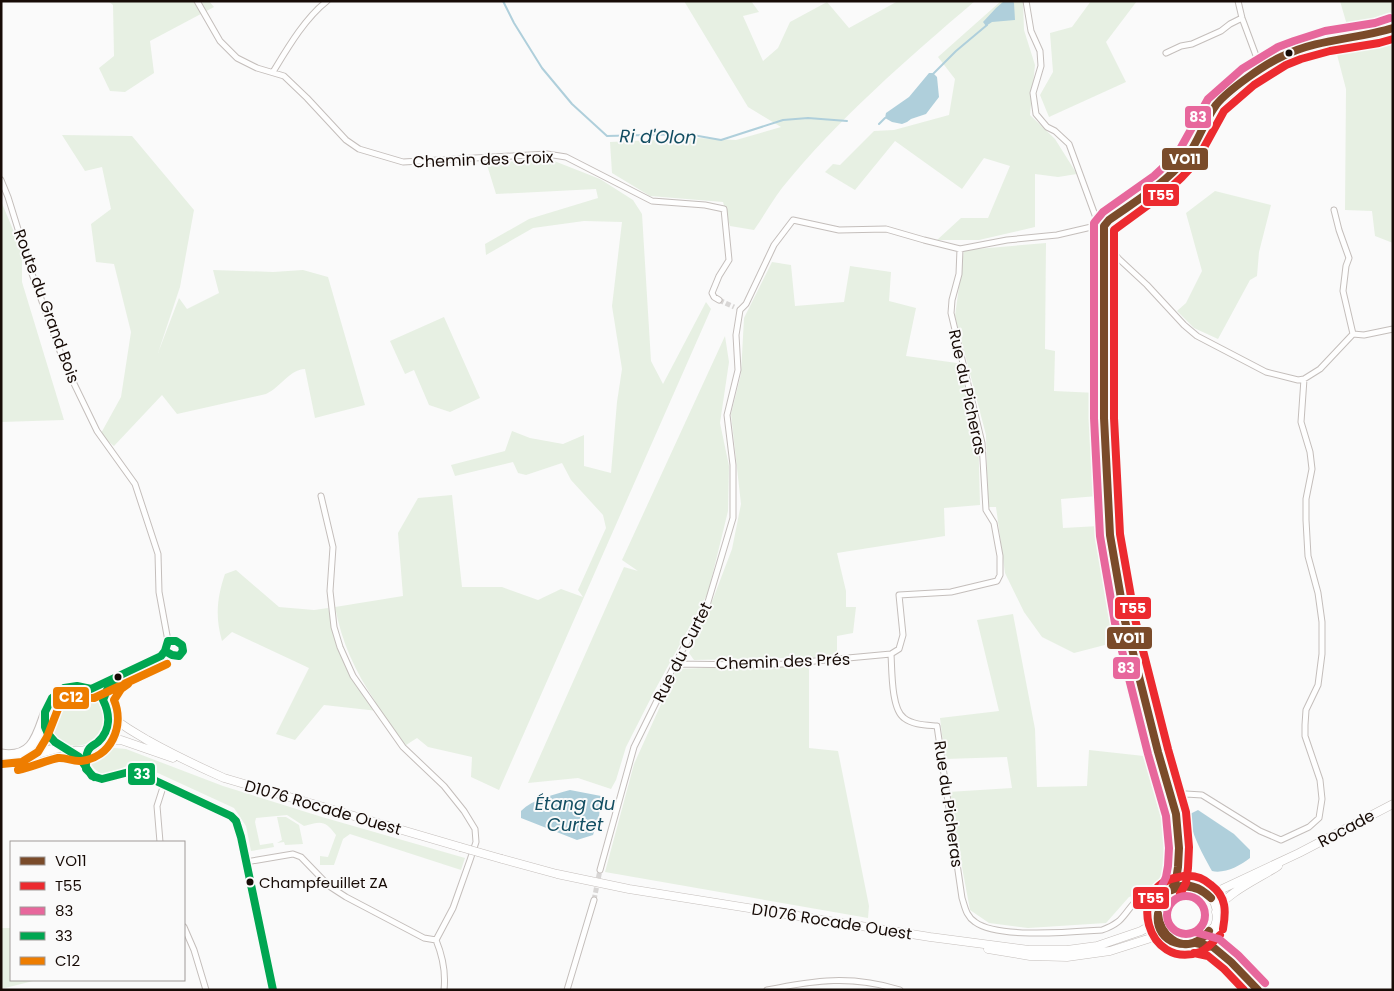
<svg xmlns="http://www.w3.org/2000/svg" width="1394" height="991" font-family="Poppins,sans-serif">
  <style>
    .green { fill: #e7f0e3 }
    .water { fill: #afcfdb }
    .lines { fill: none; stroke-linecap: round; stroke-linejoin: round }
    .stream { stroke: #afcfdb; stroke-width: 2 }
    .minor-tunnel { stroke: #d8d6d5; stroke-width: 5; stroke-dasharray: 5 2.5; stroke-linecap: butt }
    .minor-casing { stroke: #c4bebb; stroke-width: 7 }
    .tertiary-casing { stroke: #c4bebb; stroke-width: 8 }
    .secondary-casing { stroke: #c4bebb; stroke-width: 9 }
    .primary-casing { stroke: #c4bebb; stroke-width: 9 }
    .motorway-casing { stroke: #c4bebb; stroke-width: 11 }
    .minor { stroke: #fefefe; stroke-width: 5 }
    .tertiary { stroke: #fefefe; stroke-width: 6 }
    .secondary { stroke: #fefefe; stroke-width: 8 }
    .primary { stroke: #fefefe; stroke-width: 8 }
    .motorway { stroke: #fefefe; stroke-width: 9 }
    .primary-bridge-casing { stroke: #c4bebb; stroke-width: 9; stroke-linecap: butt }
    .primary-bridge { stroke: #fefefe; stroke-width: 8 }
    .bus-1-casing { stroke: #fafafa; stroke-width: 11 }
    .bus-2-casing { stroke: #fafafa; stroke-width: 11 }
    .bus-3-casing { stroke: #fafafa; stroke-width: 11 }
    .bus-4-casing { stroke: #fafafa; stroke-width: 11 }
    .bus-5-casing { stroke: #fafafa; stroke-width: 11 }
    .bus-1 { stroke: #7a4b2a; stroke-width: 8 }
    .bus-2 { stroke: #ec2a2f; stroke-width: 8 }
    .bus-3 { stroke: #e7679c; stroke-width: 8 }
    .bus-4 { stroke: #00a651; stroke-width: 8 }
    .bus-5 { stroke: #ee7d00; stroke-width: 8 }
    .bus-dot { fill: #170b06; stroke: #fafafa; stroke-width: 2 }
    .labels { text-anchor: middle; stroke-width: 4; stroke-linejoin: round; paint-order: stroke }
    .bus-label { font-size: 15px; fill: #170b06; stroke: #fafafa; text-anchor: start }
    .street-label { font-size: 16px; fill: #170b06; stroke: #fafafa }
    .water-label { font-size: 18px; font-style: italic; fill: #134e62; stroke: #fafafa }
    .line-badge { stroke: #fafafa; stroke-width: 2 }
    .badge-label { font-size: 14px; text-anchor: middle; font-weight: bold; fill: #fff }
  </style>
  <rect width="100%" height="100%" fill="#fafafa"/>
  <path class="green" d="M108,1h101l5,6 -64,34 4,32 -29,19 -15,-1 -11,-23 15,-12 -1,-51z
    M684,1h67l8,11 -16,4 20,45 15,-13 12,-26 37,-20 22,26 49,-27h77c-68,58 -137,118 -193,187 -10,13 -18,28 -28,42l-24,-4 -7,-24 -73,-6 -38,-23 -2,-31 88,-4 38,2 45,-13 -33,-20z
    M1001,1h22l1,29 11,35 -5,50 25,24 22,35 -19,3 -23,-3v53l-56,13h-42l24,-22h27l22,-52 -26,-8 -22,31 -67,-48 -40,49 -30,-18 8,-8 7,1 34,-34 20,-1 55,-15 6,-36 -17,-22z
    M1091,1h46l-31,41 20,40 -77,35 -9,-22 13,-23 -3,-39 22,-6z
    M1340,1h53v19l-44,12z
    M1390,35l3,5v203l-18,-7 -3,-25 -27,-1 1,-121 -11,-42z
    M62,135l70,1 62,74 -14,77 -22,66 21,-55 8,11 32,-16 -6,-23 60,2 30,-2 25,7 37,128 -50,13 -10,-49c-16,1 -24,18 -39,25l-89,20 -15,-19 -48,51 -14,-11 21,-38 10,-65 -17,-68 -18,-2 -5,-38 20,-15 -9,-42 -17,4z
    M544,157l56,22 33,21 9,14 9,147 12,23 43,-82 5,7 -212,481 -28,-13 1,-20 -44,-10 -11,-9 -14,9 -25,-36 -54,-6 -29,35 -19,-6 33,-66 -77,-36 -10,9c-7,-24 -5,-44 3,-67l11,-4 43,37 35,3 14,-2 12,46 32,49 3,-2c-20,-30 -33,-58 -40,-94l68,-11 -5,-63 20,-35 34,-3 10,92h40l36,13 23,-11 22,8 -5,-7 28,-62 -3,-13 -32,-35 -9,-17 -36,12 -8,-2 -5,-11 -58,14 -4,-11 54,-14 7,-20 18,7 33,6 21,-9v31l27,7 6,-71 5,-33 -10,-63 10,-84 -38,-1 -51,7 -47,27 -1,-11 44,-25 69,-21 -2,-9 -100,5 -9,-29z
    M1215,191l56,14 -12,47 -2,24 -7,4 -32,59 -24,-11 -17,-17 9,-8 16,-32 -16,-58z
    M1,201l21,50v31l42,138 -63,2z
    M1046,243l-1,106 10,2 -1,40 43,2 1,103 -37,3 2,29 36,-2 25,114 -50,13 -32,-16 -18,-25 -19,-39 -9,-66h-8l-2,-72 -31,-119 9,-66z
    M772,262l19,3 4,41 49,-4 6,-36 41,6 -2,29 27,7 -10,48 51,7 21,66 2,76 -36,3 1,28 -108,17 9,38v16h10l-3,26 -16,3v21l-143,3 -5,-7 24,-54 19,-50 9,-45 -10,-90 10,-40 3,-56z
    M444,317l36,81 -30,14 -21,-7 -15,-35 -9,4 -15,-33z
    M725,336l4,26 -9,61 9,43 -1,45 -20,82 -52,95 -30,59 -10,33 -5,9 -33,-11 -50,5 96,-216 14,4 -16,-11z
    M1013,614l22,115 2,58 50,-1 2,-36 64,7 17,62 4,35 -7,29 -38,14 -23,26 -78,5 -39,-5 -19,-13 -22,-118 64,-4 -5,-31 -62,2 -5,-41 59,-7 -22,-91z
    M809,664v84l29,3 31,155 -1,12 -263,-46 29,-108 43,-95z
    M48 718a28 28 0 1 1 56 0a28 28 0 1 1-56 0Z
    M104,747l22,2 97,37 99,31 143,41 -4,12 -111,-36 -7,5 -9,26h-14v-9l8,1 8,-22c-11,-15 -15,-14 -32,-9l-17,-11 -31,3 -1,4 5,23 13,-2 1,4 -23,4 -5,-25 -12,-18 -87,-40 -16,-4 -26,12c-8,-5 -13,-7 -15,-16l3,-5z
    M277,817h9l13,8 4,19 -18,1 -1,-3 -7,1 5,-3z
    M1,928h10v52h26l-36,9z"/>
  <path class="water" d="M1004,1h9l1,2 1,17 -23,2 -6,4 -3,-4 13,-14z
    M929,73h4l4,4 2,20 -13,17 -15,5 -4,3 -5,2 -10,-2 -7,-4 1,-5 23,-16z
    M570,790l31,6 -2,21 -6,18 -16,5 -56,-22v-7c12,-12 32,-16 49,-21z
    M1198,810l36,24 16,16v8c-10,8 -26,16 -38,13 -8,-15 -23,-40 -22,-57z"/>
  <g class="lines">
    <path class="stream" d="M503,1l11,22 28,45 30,36 35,32 80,-2 34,6 62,-20 25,-2 39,3
      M933,74l23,-23 31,-26
      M879,124l6,-6"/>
    <path class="minor-tunnel" d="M719,300l15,7
      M594,900l6,-30"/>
    <g class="minor-casing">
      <path id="minor" d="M197,1l23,40 17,17 20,10 27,8 23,22 39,42 13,9 44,13 144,-8 19,3 86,44 53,4 19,4 5,51 -10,16 -7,17 2,4 5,3
        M1026,1l5,30 9,20 1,15 -8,27 3,21 11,13 8,4 14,13 30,82
        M1238,1l4,17 19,51
        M1166,53l15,-7 11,-2 29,-13 9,-7 12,-6
        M273,72c14,-23 32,-54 54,-71
        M1,180l7,17 23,74 34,94 32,66 38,53 23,70 1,38 9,49 -3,10 -16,11 -58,27
        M1334,210l5,20 10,28 -3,8 -3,25 10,43
        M1105,246l5,3 9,10 28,26 37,40 13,11 69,36 32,8 6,-1 16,-10 33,-35 11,1 29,-6
        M740,310l6,-6 28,-59 19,-25 46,10 47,-1 38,11 36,9 47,-9 50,-5 43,-10 4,1
        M321,496l12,51 -3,44 4,36 6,20 13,29 50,71 41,39 20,25 11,18 1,13 -6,18 -17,48 -17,32
        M891,654c1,15 0,55 13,64 9,7 22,7 33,8l25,172c3,9 4,18 13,24 23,17 97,10 127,8 6,-2 12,-5 17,-9 10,-9 15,-24 29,-26l13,5
        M675,664l75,1 33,-1 108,-10 8,-5 4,-14 -4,-40 52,-3 46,-11 3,-6v-19l-6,-33 -8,-13 -4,-67 -31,-130 1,-13 7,-26 1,-25
        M103,700l4,-10 9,-11
        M1172,800l14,-6 16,1 58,36 21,9 28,-13 10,-9 3,-19 -2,-19 -15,-44v-11l1,-15 12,-25 4,-31v-32l-4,-29 -10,-37 -2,-36v-21l6,-30 -2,-17 -9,-30 3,-43
        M160,842l-3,-36 7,-22
        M246,862l47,-8 8,3 28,29 17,11 78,41 12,2
        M600,870l34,-123 41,-83 33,-62 25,-84v-53l-6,-50 11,-45 -2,-35 4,-25
        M184,927l10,23 12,40
        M436,940c7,17 10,32 8,50
        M567,990l27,-90
        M767,990c48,-10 85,-15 133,0"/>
    </g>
    <g class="tertiary-casing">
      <path id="tertiary" d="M71,751l10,8 10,16 4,2 12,2 22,-7h8l11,4 79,37 9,8 5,16 32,153
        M86,767l3,-18"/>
    </g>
    <g class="secondary-casing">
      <path id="secondary" d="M1195,887l-7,-12 -2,-7 -1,-21 -4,-21 -5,-12 -18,-62 -28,-111 -12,-51 -8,-55 -6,-117v-192l5,-6 51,-36 15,-14 12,-13 29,-52 32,-28 34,-21 16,-6 30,-9 49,-8 16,-5
        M1171,890c11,-19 8,-43 6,-64
        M1213,928l16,30
        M1196,943l17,4 18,15 27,28"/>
    </g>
    <g class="primary-casing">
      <path id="primary" d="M45 719a32 32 0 1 1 64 0a32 32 0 1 1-64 0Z
        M109,714c11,11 25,18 38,26 25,14 50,26 77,38l236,69
        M101,740h20l52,18
        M502,859l55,15 72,15 301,48 99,13h38l30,-4 44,-15 7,-4 9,-11
        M1157 915a30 30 0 1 1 60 0a30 30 0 1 1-60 0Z
        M1206,892l14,-2 79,-37 94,-49
        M1216,912c7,-18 46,-35 62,-46
        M988,949l42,7 37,1 43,-6 44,-14h12"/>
    </g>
    <g class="motorway-casing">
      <path id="motorway" d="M1,754c31,5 36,-17 44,-40
        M14,760l47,-13"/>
    </g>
    <use href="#minor" class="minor"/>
    <use href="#tertiary" class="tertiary"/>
    <use href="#secondary" class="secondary"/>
    <use href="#primary" class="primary"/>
    <use href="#motorway" class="motorway"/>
    <g class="primary-bridge-casing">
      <path id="primary-bridge" d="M460,847l42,12"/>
    </g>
    <use href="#primary-bridge" class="primary-bridge"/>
    <g class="bus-1-casing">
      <path id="bus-1" d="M1171,890l5,-10 2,-13 1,-19 -3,-34 -18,-62 -33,-131 -15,-86 -6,-117v-192l5,-6c27,-19 56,-36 77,-62 12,-15 18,-37 30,-53 12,-15 49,-41 67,-49 34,-17 74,-17 110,-28
        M1172,890c14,-9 29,-3 39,8
        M1172,890c14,-7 28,-2 39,8
        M1158,914c1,20 22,39 42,26 4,-3 7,-6 9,-9
        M1158,914c-4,30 34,41 51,17
        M1196,943l17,4 18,15 27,28"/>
    </g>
    <g class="bus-2-casing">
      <path id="bus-2" d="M1180,894l6,-11 2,-15 1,-21 -3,-35 -18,-63 -33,-130 -15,-85 -6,-116v-188l52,-38 16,-15 14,-15 28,-51 30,-26 32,-20 15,-6 29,-8 49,-8 14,-4
        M1220,935c-7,6 -12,14 -20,17 -53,19 -76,-66 -21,-75 12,-3 23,0 32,8 16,12 15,27 12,44
        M1194,953l14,3 16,13 20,21"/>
    </g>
    <g class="bus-3-casing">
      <path id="bus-3" d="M1162,886l4,-9 2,-11 1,-18 -3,-32 -18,-62 -33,-131 -15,-87 -6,-118v-195l9,-11 51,-36 14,-13 11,-12 29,-52 34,-30 36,-22 16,-6 31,-10 50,-8 15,-5
        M1167 915a19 19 0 1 1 38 0a19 19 0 1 1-38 0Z
        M1198,933l21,6 19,16 27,28"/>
    </g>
    <g class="bus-4-casing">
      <path id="bus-4" d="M168,641h8l6,4 1,6 -4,5 -7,-1 -7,-4z
        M165,651l-4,5 -70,33 -14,-3 -13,2 -12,10 -7,14v15l3,7 7,8 24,15 13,19 10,3 27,-7 12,2 90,42 5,5 5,16 32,153
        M94,777l-8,-8c0,-6 -1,-15 3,-20 2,-3 7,-5 9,-7 13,-12 12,-28 5,-42l4,-10 11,-13"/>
    </g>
    <g class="bus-5-casing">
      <path id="bus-5" d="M2,764l20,-2 16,-10 9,-15 11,-28 6,-8 8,-4 22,1 73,-34
        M18,770c14,-3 27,-9 40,-12 8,-1 15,4 23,3 30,-3 44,-35 33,-61l7,-11 7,-5"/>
    </g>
    <use href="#bus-1" class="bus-1"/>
    <use href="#bus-2" class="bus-2"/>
    <use href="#bus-3" class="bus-3"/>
    <use href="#bus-4" class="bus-4"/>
    <use href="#bus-5" class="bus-5"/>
  </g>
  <g class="bus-dot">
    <circle cx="1289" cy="53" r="4.5"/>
    <circle cx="118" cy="677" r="4.5"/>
    <circle cx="250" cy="882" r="4.5"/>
  </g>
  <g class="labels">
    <g class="bus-label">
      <text x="259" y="888">Champfeuillet ZA</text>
    </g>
    <g class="street-label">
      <text transform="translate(483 159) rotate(-2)" y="6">Chemin des Croix</text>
      <text transform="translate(47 306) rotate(70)" y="6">Route du Grand Bois</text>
      <text transform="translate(968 392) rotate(78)" y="6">Rue du Picheras</text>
      <text transform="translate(682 652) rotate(-63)" y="6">Rue du Curtet</text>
      <text transform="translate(783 661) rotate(-2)" y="6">Chemin des Prés</text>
      <text transform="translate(949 804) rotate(82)" y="6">Rue du Picheras</text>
      <text transform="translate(323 807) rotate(16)" y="6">D1076 Rocade Ouest</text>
      <text transform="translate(1346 828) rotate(-28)" y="6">Rocade</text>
      <text transform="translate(832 921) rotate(9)" y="6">D1076 Rocade Ouest</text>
    </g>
    <g class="water-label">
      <text transform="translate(658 137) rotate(1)" y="6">Ri d'Olon</text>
      <text x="575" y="810">Étang du<tspan x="575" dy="21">Curtet</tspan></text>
    </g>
  </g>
  <g class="line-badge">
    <rect x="1184" y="105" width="28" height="24" rx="5" fill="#e7679c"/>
    <rect x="1161" y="147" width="48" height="24" rx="5" fill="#7a4b2a"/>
    <rect x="1142" y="183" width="38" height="24" rx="5" fill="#ec2a2f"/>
    <rect x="1114" y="596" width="38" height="24" rx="5" fill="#ec2a2f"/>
    <rect x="1106" y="626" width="47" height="24" rx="5" fill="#7a4b2a"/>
    <rect x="1112" y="656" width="29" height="24" rx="5" fill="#e7679c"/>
    <rect x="52" y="686" width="38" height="24" rx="5" fill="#ee7d00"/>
    <rect x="127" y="762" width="29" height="24" rx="5" fill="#00a651"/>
    <rect x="1132" y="886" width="38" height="24" rx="5" fill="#ec2a2f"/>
  </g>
  <g class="badge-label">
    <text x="1198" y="122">83</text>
    <text x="1185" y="164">VO11</text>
    <text x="1161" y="200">T55</text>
    <text x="1133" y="613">T55</text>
    <text x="1129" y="643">VO11</text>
    <text x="1126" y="673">83</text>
    <text x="71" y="702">C12</text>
    <text x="142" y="779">33</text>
    <text x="1151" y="903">T55</text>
  </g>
  <rect width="1394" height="991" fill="none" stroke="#170b06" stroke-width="5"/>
  <rect x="10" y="841" width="175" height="140" fill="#fafafa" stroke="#9f9a98"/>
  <rect x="20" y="857" width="25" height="8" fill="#7a4b2a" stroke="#9f9a98"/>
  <text x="55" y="866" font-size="15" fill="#170b06">VO11</text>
  <rect x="20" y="882" width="25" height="8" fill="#ec2a2f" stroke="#9f9a98"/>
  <text x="55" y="891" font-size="15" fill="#170b06">T55</text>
  <rect x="20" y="907" width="25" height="8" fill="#e7679c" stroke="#9f9a98"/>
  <text x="55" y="916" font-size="15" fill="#170b06">83</text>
  <rect x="20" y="932" width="25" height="8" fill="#00a651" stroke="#9f9a98"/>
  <text x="55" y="941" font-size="15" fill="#170b06">33</text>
  <rect x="20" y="957" width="25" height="8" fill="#ee7d00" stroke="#9f9a98"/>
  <text x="55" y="966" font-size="15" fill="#170b06">C12</text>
</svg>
